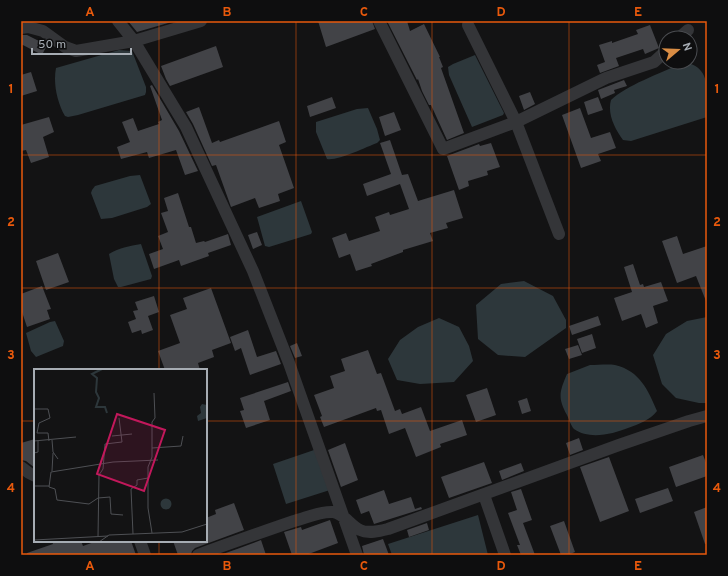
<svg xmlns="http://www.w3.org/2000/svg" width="728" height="576" font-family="Overpass,sans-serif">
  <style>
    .water { fill: #2d373b }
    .building { fill: #424347 }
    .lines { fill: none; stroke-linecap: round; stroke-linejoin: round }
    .street { stroke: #343538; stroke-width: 12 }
    .grid { fill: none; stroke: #e8590c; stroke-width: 1; stroke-opacity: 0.55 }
    .inset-river { fill: none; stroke: #2d373b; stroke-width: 2 }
    .inset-road { fill: none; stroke: #4e5054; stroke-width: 1 }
    .view { fill: #c2185b; fill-opacity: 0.15; stroke: #c2185b; stroke-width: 2 }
    .inset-edge { fill: none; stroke: #a6acb3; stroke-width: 2 }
    .neatline { fill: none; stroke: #e8590c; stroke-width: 1.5 }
    .grid-label { font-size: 13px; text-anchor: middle; font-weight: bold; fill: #e8590c }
  </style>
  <rect width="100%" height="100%" fill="#131314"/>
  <path class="water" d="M119,50l13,1 14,36v5l-1,3 -67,20 -10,2 -3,-1c-8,-14 -12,-33 -9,-48z
    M475,55l29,58 -1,2 -31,12 -23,-52 -1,-8 5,-3z
    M686,63c27,4 21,35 21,54l-76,24 -8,-1c-8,-11 -16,-26 -12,-40 16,-15 48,-26 69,-36z
    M368,108l9,21 3,11 -3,3c-11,4 -39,18 -50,16l-11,-27v-10l41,-13z
    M140,175l11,29 -4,3 -35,11 -11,1 -10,-26 1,-3 3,-4 35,-10z
    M301,201l11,31 -1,2 -42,13 -4,-1 -8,-29z
    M141,244l11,32 -1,3 -30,8h-3l-4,-8 -5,-25c9,-6 21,-8 32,-10z
    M524,281l29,15 13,24v8l-41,29 -27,-2 -20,-16 -2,-34 25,-21z
    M707,317v86h-8l-23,-5 -14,-14 -9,-29 13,-21 21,-13z
    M439,318l20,9 10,19 4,15 -19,21 -34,2 -23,-4 -9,-21 12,-19 18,-13z
    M55,321l9,20 -1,5 -27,11 -5,-6 -5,-18 24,-11z
    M590,365c8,0 18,-1 25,0 25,6 33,25 42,46 -7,9 -18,13 -29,17 -15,6 -39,12 -54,1 -3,-3 -5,-10 -7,-14 -10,-18 -7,-24 0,-41z
    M317,449l13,41 -44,14 -13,-40z
    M478,515l10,40h-96l-4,-11z"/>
  <path class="building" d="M128,21h47l-38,11z
    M318,21h54l3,8 -49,18z
    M387,21h20l3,10 14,-7 16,33h-1l4,10 -2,1 23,65 -17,7 -16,-35h-2l-7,-14 -4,-12 -1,1z
    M650,25l9,23 -14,6 -2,-5 -27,9 3,8 -19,7 -3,-8 8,-3 -6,-17 13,-4v2l26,-9 -2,-4z
    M21,35h6l20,10 -5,10 -21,-11z
    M216,46l7,21 -53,19 -4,-7 -5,-13z
    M31,72l6,19 -16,5v-21z
    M624,80l3,6 -13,4 1,3 -14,6 -3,-9z
    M152,85l27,46 19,40 -13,4 -9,-25 -27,8 -2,-6 -26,7 -4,-12 13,-5 -8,-20 11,-4 5,13 21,-7 -1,-2 4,-2 -12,-34z
    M530,92l5,12 -11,6 -5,-14z
    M332,97l4,11 -26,9 -3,-11z
    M598,97l5,13 -15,5 -4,-13z
    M199,107l13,36 7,-3 1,2 59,-21 7,21 -7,3 15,43 -16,6 2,7 -21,7 -4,-10 -24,9 -15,-42 -4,1 -19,-42 -7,-12z
    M580,108l11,30 19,-6 6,16 -18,6 3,7 -20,7 -19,-53z
    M394,112l7,18 -16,6 -6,-19z
    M49,117l5,15 -11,5 6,20 -18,6 -5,-13 -5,1v-26z
    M390,140l12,35 6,-1 10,27 36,-11 9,28 -17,5 2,5 -18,5 3,8 -30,9v2l-32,12 1,2 -16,5 -6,-17 -11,4 -7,-20 14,-5 3,8 31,-10 -5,-14 14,-5 1,3 19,-6 -9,-25 -33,12 -4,-12 28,-10 -11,-31z
    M491,143l9,24 -13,4 1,4 -20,6 1,5 -10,4 -12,-34 32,-12 1,2z
    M178,193l11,34h2l5,16 8,-2 1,1 23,-8 3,11 -23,8 1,3 -28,10 -2,-6 -25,9 -5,-15 14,-5 -5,-13 10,-4 -7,-19 7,-2 -4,-13z
    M257,232l5,13 -9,4 -5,-14z
    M677,236l6,18 24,-8v55h-1l-10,-25 -19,7 -15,-42z
    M58,253l11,29 -23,8 -10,-29z
    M633,264l7,21 3,-1 1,3 17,-5 7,19 -15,5 5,17 -12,5 -5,-14 -19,7 -8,-23 18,-6 -8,-25z
    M42,286l9,23 -4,1 3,9 -23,8 -6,-18v-15z
    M211,288l20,55 -19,7 2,7 -16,6 2,7h-35l-7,-19 22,-8 -10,-28 17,-6 -4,-11z
    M154,296l5,16 -11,4 5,14 -11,4 -1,-4 -9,3 -4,-11 8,-3 -3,-8 5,-1 -3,-8z
    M598,316l3,9 -29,10 -3,-9z
    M248,330l9,27 19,-6 5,13 -31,11 -9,-27 -6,3 -5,-14z
    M592,334l4,14 -14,5 -5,-14z
    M297,343l5,13 -7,2 -5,-12z
    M578,345l4,10 -13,4 -4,-10z
    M368,350l9,24 4,-1 14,38 5,-2 2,5 19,-7 9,24 32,-11 5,15 -27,9 1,3 -25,10 -11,-29 -16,6 -8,-24 -4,1 -1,-3 -52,19 -4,-10 2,-1 -8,-21 20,-7 -4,-12 15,-5 -4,-12z
    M288,382l3,9 -27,10 6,19 -24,8 -6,-17 4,-1 -4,-12z
    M487,388l9,27 -20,7 -10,-27z
    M527,398l4,13 -9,3 -4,-13z
    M579,438l4,12 -13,5 -4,-12z
    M35,439v29l-9,-7 -5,-1v-17z
    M345,443l13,37 -17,7 -13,-37z
    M703,455l4,10v11l-31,11 -7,-20z
    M609,457l20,54 -29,11 -20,-55z
    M484,462l8,21 -43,15 -8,-21z
    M521,463l3,8 -22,9 -3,-9z
    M668,488l5,13 -33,12 -5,-14z
    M521,489l11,31 -9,3 12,32h-14l-4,-10h3l-12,-32 9,-3 -6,-18z
    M384,490l5,14 22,-7 4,12 6,-2 1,2 -48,15 -5,-13 -8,3 -5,-14z
    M234,503l10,27 -49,18 -3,3 -1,4h-13l-5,-14h33v-23l10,-4 -1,-4z
    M707,507v37h-2l-11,-32z
    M330,520l8,23 -32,12h-14l-8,-23 17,-5 1,3z
    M564,521l11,31 -7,3h-7l-11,-29z
    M427,523l2,7 -20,7 -2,-7z
    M383,539l6,16h-25l-2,-9z
    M261,540l5,15h-46l17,-6z
    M52,541h29l2,5 14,-5h34l5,14h-109v-2l26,-9z"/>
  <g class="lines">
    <path class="street" d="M118,21l16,20 52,86 67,144 36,92 68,192
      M379,21l64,128 73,-27 90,-44 48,-16 12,-11
      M468,25l48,97 43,112
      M21,28l7,-1 15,4 22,16 11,4 58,-10 67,-20
      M679,38l9,-8
      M21,467l8,6 6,3
      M484,495l21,60
      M140,541l5,14
      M198,555c32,-12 64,-23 96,-34 12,-3 26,-10 39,-9 11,1 17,14 27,18 8,4 20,1 28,-1l231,-84 70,-24 18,-5"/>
  </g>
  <path class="grid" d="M159,21v349M296,21v534M432,21v534M569,21v534M21,155h686M21,288h686M21,421h14M206,421h501M159,541v14"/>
  <g transform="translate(34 369)">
    <rect width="173" height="173" fill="#131314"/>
    <path d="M168,35l5,1v13l-9,3 -1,-5 4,-3 -1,-6zM126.5 135a5.5 5.5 0 1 1 11 0a5.5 5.5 0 1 1-11 0Z" fill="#2d373b"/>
    <path class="inset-river" d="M68,0l-10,5 5,4 -1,14 3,6 -3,9h9l2,6"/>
    <path class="inset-road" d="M0,40h14l2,9 -11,5 -2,10h11l1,8M78,67l20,-2M18,71l1,12 5,7M0,72l42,-4M118,79l29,-2 2,-10M0,84l4,-1v-12M18,102l1,-18M0,117h15M89,146l-12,-1 -1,-17 -12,1 -9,6 -32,-4 -2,-11 -6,-2 2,-15 62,-10 45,-2M118,164l-4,-25v-41l4,-10v-35l3,-4 -1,-25M99,165l-2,-45 6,-4v-5l11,-2M64,168l1,-62 4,-6 2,-25 17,-2 -3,-24M0,171l74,-4M65,173l10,-7 73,-3 25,-8"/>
    <path class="view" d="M83,45l48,16 -21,61 -47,-17z"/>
    <rect width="173" height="173" class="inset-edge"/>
  </g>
  <rect width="728" height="576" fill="none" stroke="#0e0e0f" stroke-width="44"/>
  <g transform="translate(678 50) rotate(71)"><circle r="19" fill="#0e0e0f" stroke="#4b4d51"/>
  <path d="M0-3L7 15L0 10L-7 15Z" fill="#da8d44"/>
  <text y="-6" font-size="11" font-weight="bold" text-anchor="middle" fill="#a6acb3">N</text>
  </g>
  <path d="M32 48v6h99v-6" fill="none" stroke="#a6acb3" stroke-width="2"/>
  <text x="38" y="48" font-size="12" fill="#a6acb3" stroke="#0e0e0f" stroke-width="3" paint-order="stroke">50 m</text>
  <rect x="22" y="22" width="684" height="532" class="neatline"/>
  <g class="grid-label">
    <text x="90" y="16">A</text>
    <text x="227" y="16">B</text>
    <text x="364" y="16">C</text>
    <text x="501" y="16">D</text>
    <text x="638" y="16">E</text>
    <text x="11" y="93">1</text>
    <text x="717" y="93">1</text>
    <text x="11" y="226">2</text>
    <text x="717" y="226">2</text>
    <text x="11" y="359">3</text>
    <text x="717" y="359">3</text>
    <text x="11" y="492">4</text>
    <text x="717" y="492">4</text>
    <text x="90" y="570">A</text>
    <text x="227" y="570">B</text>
    <text x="364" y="570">C</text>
    <text x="501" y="570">D</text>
    <text x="638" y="570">E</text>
  </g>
</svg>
